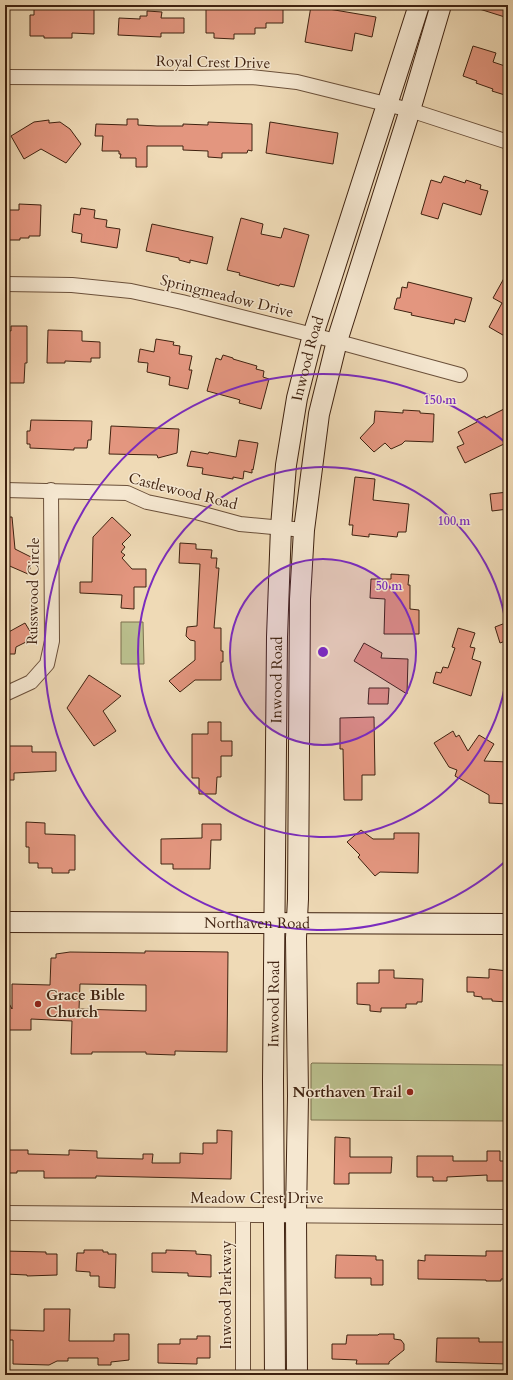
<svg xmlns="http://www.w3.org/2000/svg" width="513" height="1380" font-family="Cardo,serif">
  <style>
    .green { fill: #babf8d; stroke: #7c704e }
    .building { fill: #e3967f; stroke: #3f2210; fill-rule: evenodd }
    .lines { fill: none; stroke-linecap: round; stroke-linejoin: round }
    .street-casing { stroke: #6b503a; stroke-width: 16 }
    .secondary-casing { stroke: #3f2210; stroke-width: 22 }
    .street { stroke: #f5e7d0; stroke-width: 14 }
    .secondary { stroke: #f5e7d0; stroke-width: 20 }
    .ring { fill: none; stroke: #7b2cbf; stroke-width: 2 }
    .poi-dot { fill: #8f2418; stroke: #f5e7d0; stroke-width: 1.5 }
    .labels { text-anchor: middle; stroke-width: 3; stroke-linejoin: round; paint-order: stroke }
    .street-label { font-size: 15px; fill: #3f2210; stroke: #f5e7d0 }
    .poi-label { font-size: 15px; font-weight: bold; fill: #3f2210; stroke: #f5e7d0; text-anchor: start }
    .centre { fill: #7b2cbf; stroke: #f5e7d0; stroke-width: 2 }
    .ring-label { font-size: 12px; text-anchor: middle; font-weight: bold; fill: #7b2cbf; stroke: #f5e7d0; stroke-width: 3; stroke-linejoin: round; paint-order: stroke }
  </style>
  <rect width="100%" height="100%" fill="#efdab6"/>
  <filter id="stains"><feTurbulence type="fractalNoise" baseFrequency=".005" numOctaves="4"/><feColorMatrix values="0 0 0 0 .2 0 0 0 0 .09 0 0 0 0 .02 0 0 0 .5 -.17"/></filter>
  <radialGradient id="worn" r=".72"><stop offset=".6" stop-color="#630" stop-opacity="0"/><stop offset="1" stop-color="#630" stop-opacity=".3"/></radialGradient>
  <path class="green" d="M121,622h22l1,42h-23z
    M312,1063l196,2v56l-197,-1v-56z"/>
  <path class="building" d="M34,5h60v29l-22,-1v5h-28v-2h-14v-21h4z
    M206,5h20v4h21v-4h36v18h-17v5h-11v6h-21v5l-20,-1v-5h-8z
    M473,5h35v13l-35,-11z
    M311,6l65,11 -4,20 -17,-4 -3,18 -47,-9z
    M147,11l15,1 -1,6h23v15h-23v4l-43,-2 1,-17 21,1v-3h7z
    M473,46l23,7 -3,9 15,5v29l-16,-5 1,-2 -17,-6 1,-2 -14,-5z
    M127,119h11v6l19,1h26v-2l25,1v-3l44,2v27l-4,-1 -1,3h-25v5l-14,-1v-6l-25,-1v-4h-36v21h-11v-9h-16l1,-4h-2v-3h-17l1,-15h-8l1,-12 31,1z
    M49,120v3l11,-1 10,7 11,15 -15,19 -25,-14 -17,10 -13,-23 23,-14z
    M270,122l68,11 -5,31 -67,-11z
    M444,176l21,7 1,-3 15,5 -1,4 8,2 -7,24 -38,-12 -5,16 -17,-5 10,-34 10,3z
    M19,204l22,1 -1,31h-11v2h-9v2h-15v-30h14z
    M81,208l14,2 -1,8 13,2 -1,7 14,2 -3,19 -36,-6 1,-8 -10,-2 2,-18 6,1z
    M241,218l22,6 -2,10 20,4 3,-10 25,7 -15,52 -14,-3 -1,2 -40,-11 1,-2 -13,-3z
    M152,224l61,13 -6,27 -17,-4v3l-11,-3v-2l-33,-7z
    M508,271v67l-19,-11 13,-24 -9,-5z
    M408,282l64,16 -7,24 -10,-3 -1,5 -43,-9 1,-2 -18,-4 3,-11h3l2,-11 5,1z
    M11,326h16v37h-2l-1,20h-16v-25h-3v-28l6,1z
    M48,330l34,1v10l18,1v16h-9v4l-26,-1v2h-18z
    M156,339l18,3 -1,3 7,1 -1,8 13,2 -3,14h3l-4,19 -19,-4 1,-8 -23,-5 1,-9 -10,-1 2,-13 14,3z
    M223,355l10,3v1l24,7 -1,3 8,2 -1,6 6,2 -8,30 -22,-6 1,-3 -3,-1 -30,-8 9,-33 5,2z
    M508,407v35l-43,21 -8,-16 7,-3 -6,-12 19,-10 -1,-2 9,-4 1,2z
    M403,410l17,1v2l14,1 -1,28 -28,-1 -3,3 -11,5 -6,-6 -11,9 -14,-14 14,-15 1,-12 28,2z
    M31,420l61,1 -1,19h-3l-1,8h-13v2l-44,-2v-4h-3v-13h3z
    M111,426l68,3 -2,24 -19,5 -1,-3 -48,-1z
    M239,440l19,3 -5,27 -1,-1v4l-8,-2 -1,8 -10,-2v2l-31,-5 1,-6 -16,-2 4,-15 17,3 1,-2 27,5z
    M355,477l20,2 -2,21 36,4 -3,28h-8l-1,5 -28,-3v3l-17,-2 1,-10h-4z
    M508,492v17l-16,2 -2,-17z
    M5,517h7l3,32 18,9v2l-5,14 -23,-10z
    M112,517l19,18 -9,9 3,3 -4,5 4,3 -3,3 10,11h14v18h-12v22l-13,-1 1,-13 -42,-2v-11h12l1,-45z
    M180,543l16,1v5l16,1 -1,8h6l-1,10h3l-5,60h7v23h2v11h-2v18h-26l-15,12 -11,-11 26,-21v-19l-5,-1 -4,-4 1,-9 10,-1 3,-62 -21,-1z
    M391,574l18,1 -1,10h2v24l9,1v24h-35l1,-35 -15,-1 1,-19h20z
    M508,622v18l-8,3 -5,-16z
    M25,623l9,15 -18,9 -1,7h-10v-20z
    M458,628l17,5 -5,14 5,1 -3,11 9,3 -10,34 -38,-13 3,-11 5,1 2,-6 5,1 7,-20 -3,-1z
    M364,643l18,10 -1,5 27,1 -1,35 -53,-33z
    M89,675l32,21 -18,15 13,20 -22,15 -27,-38z
    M369,688h20l-1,16h-20z
    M374,717l1,58h-13v25h-18l-1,-51h-3v-31z
    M208,722h13v19h11v15h-11v21h-4l-1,17h-17v-16h-7v-44h16z
    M453,731l3,6 3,-2 9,16 11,-16 15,9 -10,17 24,1v42l-19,-1v-8l-34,-19 2,-6 -8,-3 -15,-24z
    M5,746h27v6h24v19l-42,2v7h-9z
    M26,822l19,1v11l30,1v35h-6v3h-17v-5h-14v-5h-9v-16h-3z
    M202,824h19v16h-10l-1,29h-37v-5h-12v-25l41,-1z
    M361,830l12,9h21v-6h25l-1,40 -38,-1 -5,4 -17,-19 2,-2 -13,-13z
    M145,951l83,1 -1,100 -52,-1v4l-29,-1v-2h-54v2h-21l1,-33 -41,-2v11h-26v-34l7,13v-25l38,1 1,-27h5v-4l14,-2 75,1zM80,984l66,1v26l-67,-2z
    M489,969l19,2v31l-16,-1v-2h-10v-2l-8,-1v-4h-7v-15l22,1z
    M379,970h15v8l29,1 -1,23h-5v2h-11v4h-25v4l-11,-1v-6l-13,-1v-21h22z
    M217,1130l15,1 -1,48 -135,-3v2h-52v-7h-27v2h-12v-23h23v4l41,1v-5l28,1v7l46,1v-5h10l-1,9h28v-10l23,1v-11h14z
    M335,1137l15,1v19h42l-1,16h-42v11h-15z
    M487,1151h13v10h8v20h-21v-6l-40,2v4h-14v-4h-16v-21h36v5h34z
    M84,1250h19v2h5v2h8l-1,34 -16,-1v-11h-9v-4l-14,-1 1,-18h7z
    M166,1250l30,1v3l15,1v22l-23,-1v-3l-36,-1v-19h14z
    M5,1251l41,1v2h11v21l-30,1v-1l-22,-1z
    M486,1251h22v28h-7v2h-15v-1l-68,-1v-19l7,1v-6l61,1z
    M336,1255l40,1v4h7v25h-12v-7h-36z
    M44,1309h26l-1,32h45v-7h15v26l-18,2v3h-13v-7h-30v3h-11l-8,4 -36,-1v-24h-4l1,-10 34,1z
    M379,1334h15v5l7,1 3,4v6l-15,12v2h-33l1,-4 -25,-1v-15h14l1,-9h31z
    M197,1336h13v22h-13v6l-39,-1v-19h22v-5h17z
    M437,1338h42v4h29v22l-72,-2z"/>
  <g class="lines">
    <g class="street-casing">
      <path id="street" d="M5,77l185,1 61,-1 46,5 113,28 98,32
        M5,284l67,1 59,6 51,11 131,33 147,40
        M5,490l122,3 20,9 49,10 44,12 64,6
        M5,694l26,-12 16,-18 5,-23 -1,-151
        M5,1213l503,4
        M243,1215v160"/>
    </g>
    <g class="secondary-casing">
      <g id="secondary">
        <path id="s1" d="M5,922l503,2"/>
        <path id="s2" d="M275,1375l-2,-295 4,-443 4,-110 5,-62 11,-67 16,-63 106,-330"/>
        <path d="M297,1375l-1,-159 2,-120 -2,-158 2,-39 2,-300 4,-69 15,-116 18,-73 73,-231 31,-105"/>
      </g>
    </g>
    <use href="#street" class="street"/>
    <use href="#secondary" class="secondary"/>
  </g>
  <circle cx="323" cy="652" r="93" fill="#7b2cbf" fill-opacity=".12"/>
  <g class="ring">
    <circle cx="323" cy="652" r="93"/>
    <path d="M508 654A185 185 0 1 1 508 650"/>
    <path d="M507 860A278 278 0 1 1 507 444"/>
  </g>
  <g class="poi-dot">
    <circle cx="38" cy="1004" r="4"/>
    <circle cx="410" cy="1092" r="4"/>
  </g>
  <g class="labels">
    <g class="street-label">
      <text transform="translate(213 62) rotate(1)" y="5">Royal Crest Drive</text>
      <text transform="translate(227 296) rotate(14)" y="5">Springmeadow Drive</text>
      <text dy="5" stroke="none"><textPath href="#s2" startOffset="1019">Inwood Road</textPath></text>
      <text transform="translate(183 491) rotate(14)" y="5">Castlewood Road</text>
      <text transform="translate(33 591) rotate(-89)" y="5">Russwood Circle</text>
      <text dy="5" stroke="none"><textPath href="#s2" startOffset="695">Inwood Road</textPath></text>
      <text dy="5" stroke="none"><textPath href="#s1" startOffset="252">Northaven Road</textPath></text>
      <text dy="5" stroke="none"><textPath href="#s2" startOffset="371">Inwood Road</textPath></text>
      <text x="257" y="1203">Meadow Crest Drive</text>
      <text transform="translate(226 1295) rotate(-90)" y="5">Inwood Parkway</text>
    </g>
    <g class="poi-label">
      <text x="46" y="1000">Grace Bible<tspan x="46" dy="17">Church</tspan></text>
      <text x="402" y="1097" text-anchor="end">Northaven Trail</text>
    </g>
  </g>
  <circle cx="323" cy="652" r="6" class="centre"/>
  <g class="ring-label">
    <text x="440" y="404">150 m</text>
    <text x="454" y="525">100 m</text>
    <text x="389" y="590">50 m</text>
  </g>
  <rect width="513" height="1380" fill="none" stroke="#efdab6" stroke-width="20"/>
  <rect x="6" y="6" width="501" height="1368" fill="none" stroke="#3f2210" stroke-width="2"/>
  <rect x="10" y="10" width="493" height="1360" fill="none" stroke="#3f2210"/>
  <rect width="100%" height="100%" filter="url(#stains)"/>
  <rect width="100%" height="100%" fill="url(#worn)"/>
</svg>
